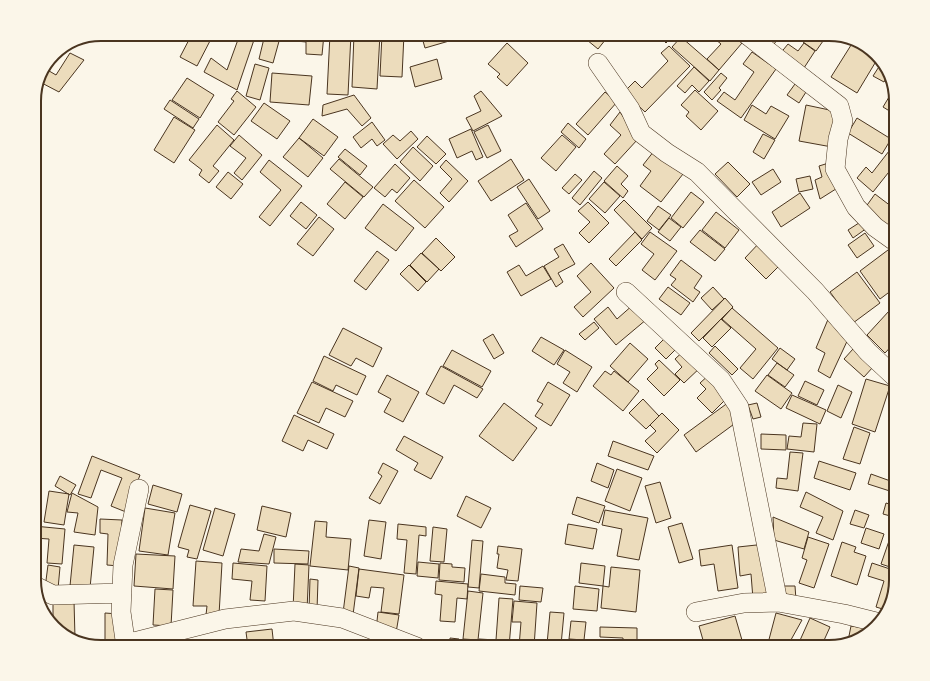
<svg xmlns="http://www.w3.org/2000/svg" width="930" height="681" font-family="Arial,sans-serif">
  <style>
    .building { fill: #ecdcbc; stroke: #4a3520 }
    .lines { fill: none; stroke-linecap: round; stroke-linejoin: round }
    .minor-casing { stroke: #4a3520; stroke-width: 20 }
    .minor { stroke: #fbf6e9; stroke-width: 19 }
    .rim { fill: none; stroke: #4a3520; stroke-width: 2 }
  </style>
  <rect width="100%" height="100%" fill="#fbf6e9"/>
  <path class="building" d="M192,34h14l6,3 -15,29 -17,-9z
    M240,34h16l-19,56 -33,-18 7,-14 16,12z
    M265,34h16l-8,29 -14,-4z
    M296,34h28l-2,21 -16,-1v-12l-10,-1z
    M330,34h21l-3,61 -21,-1z
    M354,34h26l-3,55 -25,-2z
    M382,34h22l-2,43 -22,-1z
    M421,34h34l1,5 -31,9z
    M592,34h18l-12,15 -11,-9z
    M657,34h18l-9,9z
    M709,34h23l10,9 -23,27 -12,-11 14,-15z
    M769,34l11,1 -9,14 -8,-5z
    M809,34h19l-12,17 -13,-9z
    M681,37l38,33 -9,11 -38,-34z
    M853,42l23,13 2,3 -21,35 -26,-16z
    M507,43l21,20 -21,23 -10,-9 3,-3 -12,-10z
    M804,43l11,8 -13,20 -23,-16 9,-11 10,7z
    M669,46l21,20 -45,46 -21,-20 11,-11 7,7 26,-27 -7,-8z
    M752,52l24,17 -35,49 -24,-17 7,-9 11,8 19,-28 -11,-8z
    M70,53l14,7 -25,32 -21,-11 6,-13 12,7z
    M437,59l5,20 -27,8 -5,-20z
    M882,62l7,11 -5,9 -11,-6z
    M255,64l14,4 -9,32 -14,-4z
    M694,67l15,14 -10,11 -7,-7 -7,8 -8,-7z
    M272,73l40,3 -3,29 -39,-3z
    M721,73l6,5 -8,10 2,2 -9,10 -8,-8z
    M187,78l27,17 -14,23 -28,-18z
    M795,84l11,8 -7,11 -12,-8z
    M695,90l23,21 -17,19 -15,-14 3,-4 -8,-7z
    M237,91l19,16 -22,28 -16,-13 16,-21 -3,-2z
    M481,91l21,25 -29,15 -7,-13 15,-7 -7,-15z
    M605,92l12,10 -29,33 -12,-11z
    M354,95l17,23 -9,8 -15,-17 -25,7 1,-11z
    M889,97l7,4v14l-13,-8z
    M170,100l29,19 -6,9 -29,-19z
    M264,103l26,18 -13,18 -26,-18z
    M752,105l14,9 5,-8 18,10 -14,23 -31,-19z
    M806,105l33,7 -7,35 -33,-6z
    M620,112l18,27 -23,25 -11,-10 17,-19 -11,-10z
    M174,117l21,13 -21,33 -20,-13z
    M857,118l34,21 -9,15 -34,-21z
    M313,119l25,18 -14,19 -25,-18z
    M372,122l13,18 -8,6 -5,-7 -11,9 -8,-11z
    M568,123l18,16 -7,9 -18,-16z
    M217,125l17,15 -21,26 6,5 -10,12 -10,-8 3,-5 -13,-10z
    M488,125l13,26 -14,7 -13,-26z
    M896,125v14l-7,-4z
    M471,129l12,28 -7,3 -4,-9 -15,7 -8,-19z
    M411,131l7,8 -21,20 -14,-15 10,-9 7,6z
    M763,134l12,6 -11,19 -11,-7z
    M239,135l23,20 -20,25 -8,-7 12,-15 -16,-12z
    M562,135l14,12 -20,24 -15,-13z
    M427,136l19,18 -10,10 -19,-17z
    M299,138l24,20 -15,19 -25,-20z
    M896,142v21l-23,29 -16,-14 9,-11 6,6z
    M413,147l20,19 -13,15 -20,-19z
    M345,149l22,17 -7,9 -22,-18z
    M654,151l29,23 -22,28 -21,-16 11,-15 -8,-6z
    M339,159l34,28 -9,10 -34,-28z
    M511,159l13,21 -33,21 -13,-20z
    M269,160l33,26 -32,40 -11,-9 22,-27 -21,-18z
    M446,160l22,21 -19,21 -9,-9 12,-14 -12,-12z
    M728,162l22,22 -13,13 -22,-23z
    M832,162l7,25 -19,12 -5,-19 7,-3 -3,-11z
    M395,164l15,14 -13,15 -5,-4 -7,8 -11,-9z
    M617,166l11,10 -7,8 7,7 -5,7 -19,-17z
    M896,168v11l-5,-5z
    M773,169l8,13 -20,13 -9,-13z
    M594,171l8,7 -22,27 -8,-7z
    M228,172l15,12 -12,15 -15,-12z
    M575,174l7,6 -13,14 -7,-6z
    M810,176l3,13 -14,3 -3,-13z
    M529,179l21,32 -12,8 -21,-32z
    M414,180l30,27 -19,21 -30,-27z
    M345,182l18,15 -18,22 -18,-15z
    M604,182l16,14 -15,17 -16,-14z
    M691,192l13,10 -21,26 -12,-10z
    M800,193l10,15 -29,19 -9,-15z
    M875,194l21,16v13l-5,6 -26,-21z
    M624,200l28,28 -10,11 -28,-29z
    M301,202l16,13 -11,14 -16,-13z
    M588,202l21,21 -20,20 -10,-10 11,-11 -12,-11z
    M526,203l17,26 -27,18 -7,-11 9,-5 -10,-16z
    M383,204l31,24 -18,23 -31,-23z
    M658,206l13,9 -12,15 -12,-9z
    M716,212l23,18 -14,18 -23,-18z
    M319,217l15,12 -21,27 -16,-12z
    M669,218l12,9 -11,14 -12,-9z
    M862,221l5,7 -14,10 -5,-8z
    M700,230l25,19 -10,12 -25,-19z
    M635,232l7,8 -26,26 -7,-7z
    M650,232l27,19 -22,29 -13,-10 12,-16 -13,-10z
    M865,233l9,13 -17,12 -9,-13z
    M436,238l19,19 -14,14 -19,-18z
    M761,241l21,22 -16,16 -21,-21z
    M563,244l12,20 -17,9 5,9 -7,5 -12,-21 15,-9 -5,-8z
    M896,244v43l-16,12 -20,-28z
    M377,251l12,9 -23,30 -12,-9z
    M421,253l18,16 -12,13 -17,-17z
    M681,260l21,16 -8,12 6,4 -7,10 -22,-17 5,-6 -6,-4z
    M591,263l23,25 -31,29 -9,-10 17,-15 -14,-16z
    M409,265l17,17 -8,9 -18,-17z
    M519,265l7,11 17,-10 8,13 -30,17 -14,-24z
    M857,272l23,31 -27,20 -23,-31z
    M668,287l22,16 -9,12 -22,-16z
    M713,287l11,12 -12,11 -11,-12z
    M725,298l8,9 -34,34 -8,-8z
    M634,304l13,15 -31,26 -22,-26 14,-12 9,12z
    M896,304v11l-5,-5z
    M732,308l46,40 -25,31 -13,-11 16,-19 -34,-30z
    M889,311l7,7v23l-11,12 -18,-18z
    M829,317l20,20 -19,41 -12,-7 7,-18 -9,-5z
    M721,319l10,9 -19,19 -9,-9z
    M594,322l5,6 -14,12 -6,-6z
    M343,328l39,20 -9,19 -17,-9 -5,8 -22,-11z
    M493,334l11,19 -10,6 -11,-19z
    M669,334l11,11 -14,14 -11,-11z
    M541,337l23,13 -10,15 -22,-14z
    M630,343l18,16 -20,23 -18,-16z
    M715,346l23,23 -6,6 -23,-22z
    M687,348l16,17 -19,18 -9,-9 7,-7 -7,-8z
    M780,348l15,11 -8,11 -15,-11z
    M853,349l20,18 -9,10 -20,-18z
    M452,350l39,21 -9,16 -39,-21z
    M565,350l27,17 -15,25 -14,-9 7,-11 -13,-8z
    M324,356l42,20 -9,19 -21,-10 -3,6 -20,-10z
    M659,360l21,20 -16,16 -17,-17 11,-11 -3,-4z
    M777,363l17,12 -9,12 -17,-12z
    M441,366l42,23 -6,9 -23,-13 -10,19 -18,-10z
    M605,371l6,4 3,-4 25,20 -16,20 -30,-25z
    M710,374l20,21 -18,18 -15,-15 9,-9 -6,-6z
    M387,375l32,17 -16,30 -19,-10 7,-13 -13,-7z
    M767,375l25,18 -11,16 -26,-18z
    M866,379l24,7 -15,46 -23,-8z
    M805,381l19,9 -7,15 -19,-9z
    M312,382l41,19 -8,16 -19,-9 -7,15 -22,-10z
    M548,382l22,13 -19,31 -16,-10 8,-12 -6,-3z
    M838,385l14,7 -11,26 -14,-7z
    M792,395l34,15 -6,14 -34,-16z
    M643,399l16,17 -13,13 -17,-16z
    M729,402l12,17 -45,33 -12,-17z
    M504,403l33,25 -24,33 -34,-25z
    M757,403l4,14 -8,2 -5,-14z
    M662,413l17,17 -22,23 -12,-12 11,-10 -6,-6z
    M294,415l40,19 -7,15 -19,-9 -5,11 -21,-10z
    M803,423l14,1 -3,28 -27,-3 2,-13 12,1z
    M854,427l16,6 -10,31 -17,-5z
    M761,434l25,1v15l-25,-1z
    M404,436l39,21 -12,22 -17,-9 4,-7 -22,-13z
    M613,441l41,15 -6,14 -40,-14z
    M790,452l13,1 -5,38 -22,-3 1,-10 10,1z
    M92,456l48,19 -14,37 -15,-6 11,-28 -21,-8 -10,28 -13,-4z
    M819,461l37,12 -6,17 -36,-12z
    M383,463l15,8 -18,33 -11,-6 13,-22 -4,-3z
    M597,463l17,7 -6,18 -17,-7z
    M617,469l25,9 -12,33 -25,-10z
    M871,474l25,9v10l-28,-9z
    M60,476l16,9 -6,10 -15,-9z
    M34,477l3,1 -3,9z
    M660,482l11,36 -15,5 -11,-37z
    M153,485l29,9 -5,18 -29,-8z
    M49,491l20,3 -5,31 -20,-3z
    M806,492l37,19 -10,29 -17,-7 7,-16 -23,-10z
    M72,493l26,14 -3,28 -21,-3 4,-19 -11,-1z
    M466,496l25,12 -10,20 -24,-12z
    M577,497l28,9 -6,17 -27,-9z
    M886,503l10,3v32l-7,-2 5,-19 -11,-3z
    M190,505l21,6 -14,48 -10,-2 2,-7 -11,-3z
    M262,506l29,7 -5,24 -29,-7z
    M145,508l30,5 -7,42 -29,-4z
    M215,508l20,6 -12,42 -20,-6z
    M605,510l43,8 -9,42 -22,-4 5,-27 -20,-4z
    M855,510l14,5 -5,13 -14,-4z
    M773,517l36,15 -5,17 -30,-9z
    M100,519l22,1 -2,46 -13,-1 1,-31 -8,-1z
    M369,520l17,2 -5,37 -17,-3z
    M315,521l12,1 -1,15 25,2 -3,31 -38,-4z
    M682,523l11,36 -14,4 -11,-36z
    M398,524l28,3v9l-7,-1 -3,39 -12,-1 3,-33 -10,-1z
    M568,524l29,5 -4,20 -28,-5z
    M34,526l31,3 -3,35 -15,-1 2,-24 -15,-1z
    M433,527l14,2 -3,33 -14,-1z
    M866,528l18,6 -5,15 -18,-6z
    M264,534l12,3 -7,27 -31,-2 3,-13 18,2z
    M808,537l21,7 -15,44 -15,-5 8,-23 -5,-2z
    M890,538l6,2v29l-15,-5z
    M472,540l11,1 -4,47 -11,-1z
    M842,542l14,5 -2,5 12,4 -9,29 -26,-9z
    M766,544l5,53 -18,2 -2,-25 -11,2 -2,-29z
    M74,545l20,2 -4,41 -20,-2z
    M732,545l6,43 -20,3 -4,-27 -13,2 -2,-16z
    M498,546l24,3 -4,32 -12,-1 2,-10 -11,-2 2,-14h-2z
    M274,549l35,2 -1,13 -34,-1z
    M136,554l39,2 -2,33 -39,-3z
    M196,561l26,2 -3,52h-13l1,-9h-14z
    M418,562l21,2 -1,14 -21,-2z
    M233,563l34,3 -2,35 -15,-1 2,-19 -20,-2z
    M440,563l12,1v3l13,1 -1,14 -25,-2z
    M581,563l24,3 -2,20 -24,-3z
    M872,563l24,8v9l-10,30 -10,-3 8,-26 -16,-5z
    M295,564l14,1 -2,45 -14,-1z
    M48,565l12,2 -2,22 -13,-1z
    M349,566l10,2 -6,47 -10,-2z
    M611,567l29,3 -4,42 -35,-4 2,-22 6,1z
    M359,569l45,6 -5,39 -18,-2 3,-24 -13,-1 -2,11 -13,-2z
    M481,574l24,3v6l11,1 -1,11 -36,-4z
    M310,579l8,1 -1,30h-8z
    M436,581l32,3 -1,15 -10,-1 -2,24 -15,-1 2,-26 -7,-1z
    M520,586l23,2 -2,14 -22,-2z
    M575,586l24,3 -2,22 -24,-2z
    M781,586h14l1,14h-14z
    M155,589l18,1 -2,36 -18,-1z
    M468,591l15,2 -5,47 -15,-1z
    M499,598l14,1 -4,48h-30v-8l17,1z
    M53,601h21l1,37 -15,-5 -2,-2v-6h-5z
    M514,601l23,2 -3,44h-15l2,-25h-9z
    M378,612l21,3 -3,18 -20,-3z
    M550,612l14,1 -3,32 -14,-1z
    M105,613l14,1 -1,29h-13z
    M776,613l26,7 -15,27h-20z
    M735,616l9,31h-39l-6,-21z
    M810,618l20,9 -9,20h-24z
    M571,621l15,1 -2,18 -15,-1z
    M851,626l21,3 -13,11 -7,2 -4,-1z
    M600,627l37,1v19h-14v-9l-23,-1z
    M272,629l2,18h-26l-2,-15z
    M450,638l9,1 -1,8h-8z
    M221,640v7h-13l-1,-6z
    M205,641l1,6h-32v-3z
    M570,641l11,1v5h-12z
    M677,641h11v6h-11z"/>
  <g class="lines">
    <g class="minor-casing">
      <path id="minor" d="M746,34l93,72 4,15 -5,18 -3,30 21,38 19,20 21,15
        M598,63l32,46 11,24 26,20 30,19 118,119 53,61 28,26
        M626,292l95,88 18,27 39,195
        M35,586l18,9 69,-2
        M696,612l48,-9 34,-1 66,12 36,9
        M126,644l99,-25 69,-8 48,7 75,29
        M126,647l-5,-35 2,-47 16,-76"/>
    </g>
    <use href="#minor" class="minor"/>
  </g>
  <path d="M0 0H930V681H0ZM101 41H829A60 60 0 0 1 889 101V580A60 60 0 0 1 829 640H101A60 60 0 0 1 41 580V101A60 60 0 0 1 101 41Z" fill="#fbf6e9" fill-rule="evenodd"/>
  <path class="rim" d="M101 41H829A60 60 0 0 1 889 101V580A60 60 0 0 1 829 640H101A60 60 0 0 1 41 580V101A60 60 0 0 1 101 41Z"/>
</svg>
